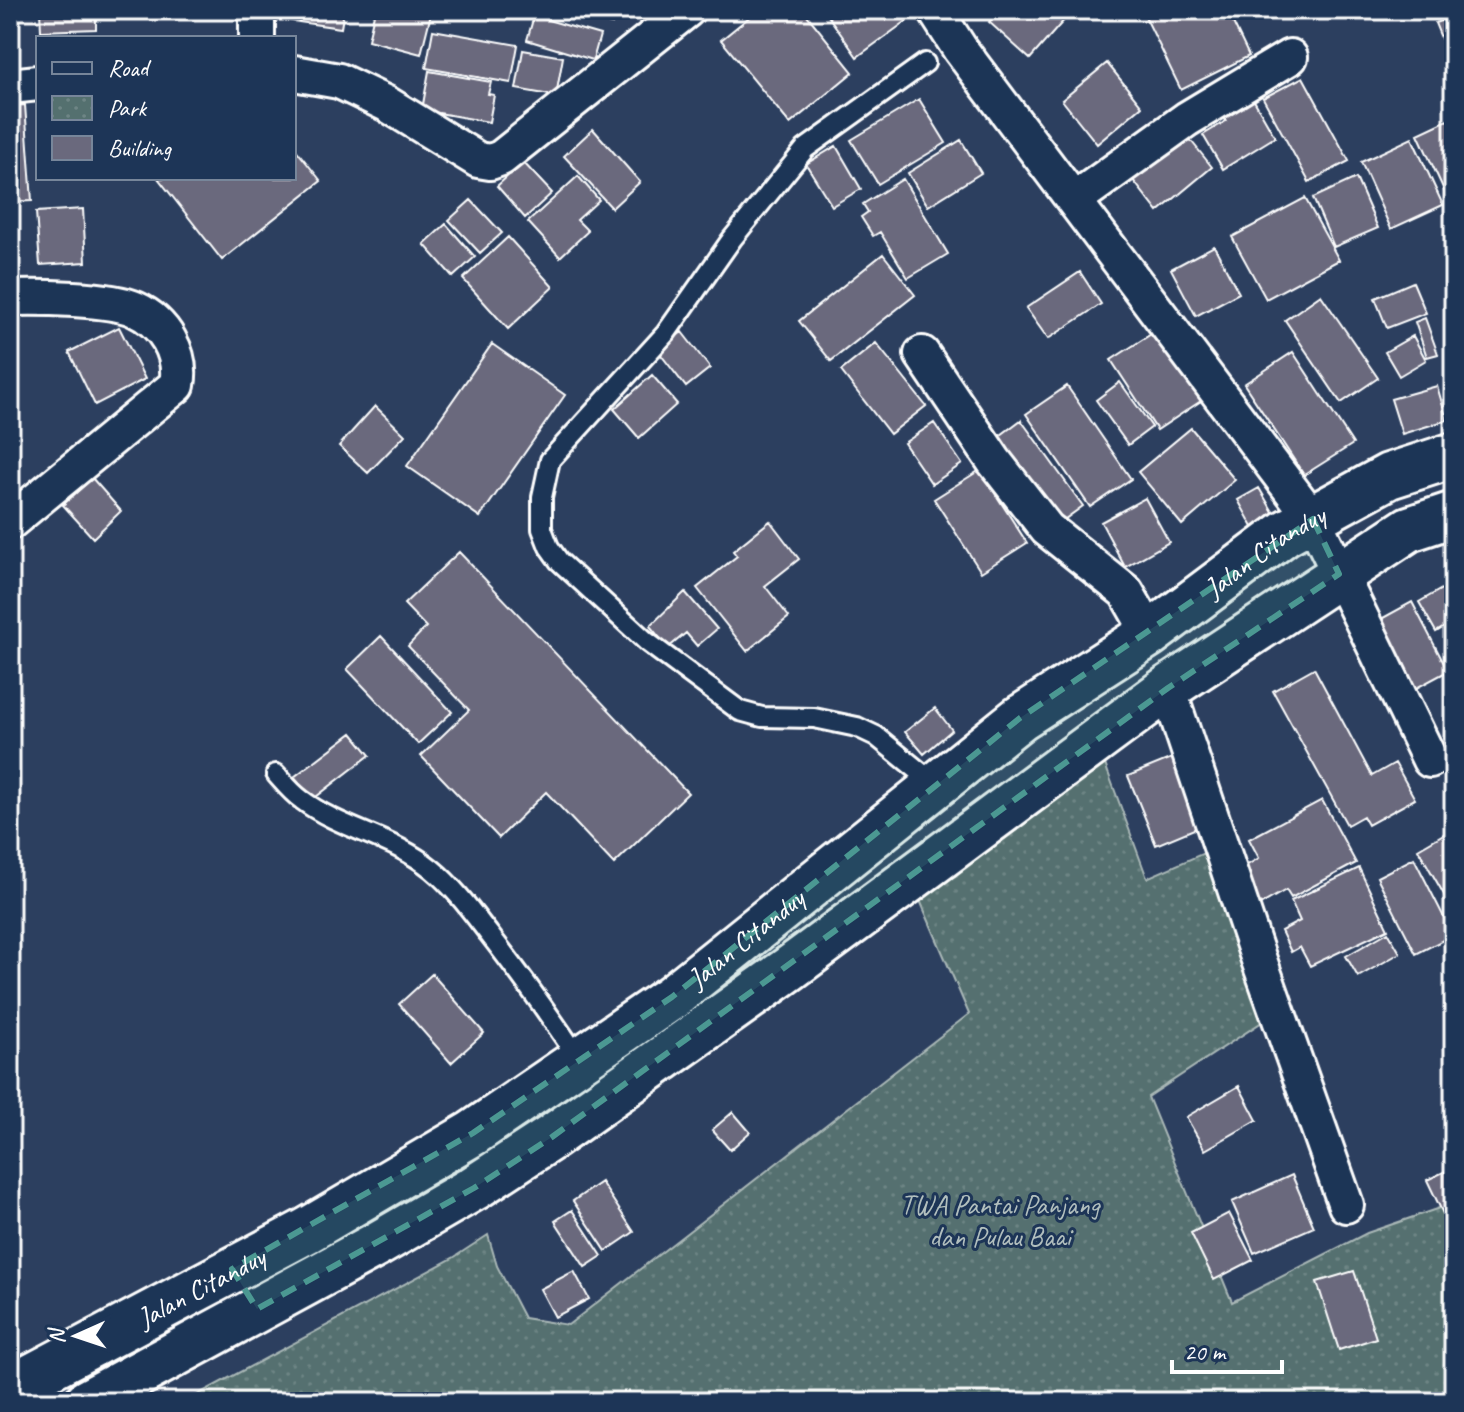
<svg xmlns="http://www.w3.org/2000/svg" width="1464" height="1412" font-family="Caveat,sans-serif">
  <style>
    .park { fill: url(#park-dots); stroke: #aab8b7; stroke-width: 2 }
    .building { fill: #6a697d; stroke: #fff; stroke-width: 2 }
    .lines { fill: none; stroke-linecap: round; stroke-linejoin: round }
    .service-casing { stroke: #fff; stroke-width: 24 }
    .minor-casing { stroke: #fff; stroke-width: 40 }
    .primary-casing { stroke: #fff; stroke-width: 50 }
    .service { stroke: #1d3557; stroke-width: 18 }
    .minor { stroke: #1d3557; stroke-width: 34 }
    .primary { stroke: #1d3557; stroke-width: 44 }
    .marked { fill: #4b9892; fill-opacity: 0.2; stroke: #4b9892; stroke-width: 6; stroke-dasharray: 16 10; stroke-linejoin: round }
    .labels { text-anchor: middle; stroke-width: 6; stroke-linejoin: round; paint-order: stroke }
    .street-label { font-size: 28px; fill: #fff; stroke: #1d3557 }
    .park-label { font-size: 28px; fill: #b2bfbe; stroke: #1d3557 }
  </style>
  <defs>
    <pattern id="park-dots" width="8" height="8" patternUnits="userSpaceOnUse" patternTransform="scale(2)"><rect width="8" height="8" fill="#54706f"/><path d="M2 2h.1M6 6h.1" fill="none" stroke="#6e8585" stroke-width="1.8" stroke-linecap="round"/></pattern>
  </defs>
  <rect width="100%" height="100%" fill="#2c3f5f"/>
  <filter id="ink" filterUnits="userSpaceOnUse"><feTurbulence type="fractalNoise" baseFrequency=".0125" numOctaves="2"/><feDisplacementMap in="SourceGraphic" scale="16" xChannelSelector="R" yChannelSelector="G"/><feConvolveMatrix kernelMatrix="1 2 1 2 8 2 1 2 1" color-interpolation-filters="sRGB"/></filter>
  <g filter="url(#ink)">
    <path class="park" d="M1102,756l45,122 73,-32 57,166 -129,85 84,205 135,-69 87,-30v199h-1270l269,-144 35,-23 9,31 27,52 44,7 401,-311 -50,-116z"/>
    <path class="building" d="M10,10h6v44h-6z
      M40,10h56v19l-55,2z
      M180,10h60l-1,8z
      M265,10h79l-3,18 -77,-11z
      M375,10h57l-11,44 -53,-14z
      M547,10h68l-3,14z
      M758,10h45l50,62 -63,52 -69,-84z
      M824,10h93l2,2 -62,45z
      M999,10h74l-43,49 -41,-37z
      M1142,10h85l22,46 -68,34z
      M534,16l66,19 -7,25 -66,-20z
      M1454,16v54l-19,-47z
      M433,30l85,15 -7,38 -85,-15z
      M523,50l40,7 -7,39 -40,-7z
      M1107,63l35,43 -45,38 -35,-44z
      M429,71l62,11 -3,12 6,1 -5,27 -67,-12z
      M1303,77l46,84 -40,21 -46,-84z
      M1248,90l27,47 -52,32 -20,-34 23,-14 -7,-13z
      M919,99l27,44 -68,41 -27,-44z
      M25,105l7,96 -22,1v-96z
      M1454,117v82l-5,2 -31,-67z
      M593,129l47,53 -28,26 -48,-52z
      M1184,132l28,35 -54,45 -29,-37z
      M1412,138l31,67 -52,24 -30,-67z
      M961,140l20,33 -53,33 -20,-33z
      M836,146l25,43 -29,17 -26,-42z
      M294,147l27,34 -99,79 -64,-82h136z
      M523,162l29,31 -27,25 -28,-32z
      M578,176l21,24 -22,20 11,11 -28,26 -32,-35z
      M1356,178l22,50 -44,19 -21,-49z
      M903,179l45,75 -40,24 -28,-46 -7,4 -12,-19 7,-5 -5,-8z
      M1305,198l34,62 -73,39 -34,-62z
      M471,200l31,33 -22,20 -31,-33z
      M83,209l3,53 -46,3 -4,-53z
      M446,224l29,33 -22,20 -29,-33z
      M10,226h8l1,44h-9z
      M508,237l45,50 -45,42 -45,-50z
      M1214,246l25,47 -43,23 -25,-47z
      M883,254l32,41 -84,66 -32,-40z
      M1080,272l21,32 -53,35 -22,-31z
      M1413,282l13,31 -39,15 -12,-30z
      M1321,295l57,83 -37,25 -56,-83z
      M1425,318l13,36 -11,3 -12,-35z
      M119,327l26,52 -50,26 -26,-53z
      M1159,329l45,70 -47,31 -46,-70z
      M682,332l28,36 -24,19 -28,-36z
      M1413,336l13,24 -27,16 -14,-24z
      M876,343l50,63 -36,28 -49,-63z
      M492,344l73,51 -85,122 -73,-51z
      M1293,352l60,92 -49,31 -60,-91z
      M652,375l25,29 -38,34 -25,-29z
      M1120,382l32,45 -24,18 -32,-45z
      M1067,386l64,93 -41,28 -64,-93z
      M1437,386l10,34 -45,14 -11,-35z
      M375,406l30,29 -37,38 -29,-27z
      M1021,420l62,86 -29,21 -61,-86z
      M934,423l28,41 -30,20 -28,-41z
      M1191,428l44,52 -53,45 -44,-53z
      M10,459l9,17 -9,5z
      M980,470l47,73 -46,29 -47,-73z
      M92,478l29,33 -28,27 -30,-33z
      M1259,488l17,29 -22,12 -16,-29z
      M1145,498l24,44 -44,25 -24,-45z
      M770,521l29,38 -34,27 24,31 -42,34 -50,-63 40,-32 -4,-5z
      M459,552l229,241 -74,71 -68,-72 -47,46 -78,-82 48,-46 -61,-64 18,-19 -22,-23z
      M1454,582v39l-18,11 -17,-30z
      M685,592l32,37 -20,17 -11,-13 -18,15 -18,-22z
      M1412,602l36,69 -39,21 -37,-68z
      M381,636l71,76 -34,32 -71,-75z
      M1314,668l58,108 23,-13 20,36 -47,26 -5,-9 -16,9 -74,-134z
      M935,708l17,22 -28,24 -19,-22z
      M352,733l18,22 -58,45 -18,-23z
      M1172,758l27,69 -43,18 -28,-69z
      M1322,800l34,63 -65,35 -5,-8 -28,16 -19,-36 20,-12 -10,-19z
      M1454,828v84l-36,-63z
      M1414,858l39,77 -37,19 -39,-77z
      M1359,868l29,61 -78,37 -10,-19 -9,5 -10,-21 19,-10 -9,-20z
      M1388,932l12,21 -42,24 -12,-21z
      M432,974l52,59 -33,30 -52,-59z
      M1239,1086l18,34 -52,30 -19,-33z
      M733,1112l17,20 -20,18 -18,-20z
      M1454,1167v52l-7,3 -20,-42z
      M1292,1175l22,52 -60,26 -22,-51z
      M601,1182l33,50 -28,19 -33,-50z
      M572,1210l30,46 -17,11 -30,-46z
      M1229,1213l24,47 -39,20 -23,-47z
      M574,1271l15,28 -34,18 -15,-28z
      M1354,1271l22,67 -37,12 -22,-68z"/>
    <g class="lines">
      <g class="service-casing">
        <path id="service" d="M925,63l-120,86 -73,90 -66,94 -116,127 -8,37v32l7,18 10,14 88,81 93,69 22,6 52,1 43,9 19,9 60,49
          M276,774c8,9 16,19 26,26 40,30 91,37 130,69 22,18 40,43 57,65 32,41 61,82 90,125"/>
      </g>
      <g class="minor-casing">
        <path id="minor" d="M935,10l25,39 353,470 117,241
          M257,38v-28
          M294,73l45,8 48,23 91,56 12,2 11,-4 186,-148
          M10,86l28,-3
          M1074,200l113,-81 103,-62
          M10,298c27,-1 101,0 125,11 29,13 48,45 42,76l-167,137
          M922,354l72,107 53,68 79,63 24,42
          M1168,688l91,272 87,245"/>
      </g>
      <g class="primary-casing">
        <g id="primary">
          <path id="s1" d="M10,1388l298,-158 165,-97 199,-136 348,-279 130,-84 135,-101 104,-57 65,-21"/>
          <path d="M87,1402l289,-157 98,-57 78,-51 237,-168 379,-281 241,-159 45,-15"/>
        </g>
      </g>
      <use href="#service" class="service"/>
      <use href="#minor" class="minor"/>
      <use href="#primary" class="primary"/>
    </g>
  </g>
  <path class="marked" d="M1313,519l26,55 -171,114 -616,449 -78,51 -217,121 -25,-40 241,-136 199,-136 348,-279z"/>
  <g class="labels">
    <g class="street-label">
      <text dy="10" stroke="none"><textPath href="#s1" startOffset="1512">Jalan Citanduy</textPath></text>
      <text dy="10" stroke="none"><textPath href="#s1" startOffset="864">Jalan Citanduy</textPath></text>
      <text dy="10" stroke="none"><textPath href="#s1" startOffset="216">Jalan Citanduy</textPath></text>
    </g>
    <g class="park-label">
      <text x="1000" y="1214">TWA Pantai Panjang<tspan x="1000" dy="32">dan Pulau Baai</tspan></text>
    </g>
  </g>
  <rect width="1464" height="1412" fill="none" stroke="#1d3557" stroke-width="40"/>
  <rect x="20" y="20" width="1424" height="1372" fill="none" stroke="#fff" stroke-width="3" filter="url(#ink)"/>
  <rect x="36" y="36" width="260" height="144" fill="#1d3557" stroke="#77869a" stroke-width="2"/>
  <rect x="52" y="62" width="40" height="12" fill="#1d3557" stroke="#77869a" stroke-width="2"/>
  <text x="108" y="76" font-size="24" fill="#ffffff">Road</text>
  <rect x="52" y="96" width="40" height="24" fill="url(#park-dots)" stroke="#77869a" stroke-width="2"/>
  <text x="108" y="116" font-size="24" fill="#ffffff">Park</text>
  <rect x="52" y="136" width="40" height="24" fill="#6a697d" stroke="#77869a" stroke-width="2"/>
  <text x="108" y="156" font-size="24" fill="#ffffff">Building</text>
  <g transform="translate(76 1336) rotate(267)" stroke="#1d3557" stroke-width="6" paint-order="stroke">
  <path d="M0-6L14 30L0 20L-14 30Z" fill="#ffffff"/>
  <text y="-12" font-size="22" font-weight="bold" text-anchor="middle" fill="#ffffff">N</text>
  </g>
  <path d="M1172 1360v12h110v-12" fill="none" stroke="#ffffff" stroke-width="4"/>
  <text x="1184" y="1360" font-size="24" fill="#ffffff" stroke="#1d3557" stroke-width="6" paint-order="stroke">20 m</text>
</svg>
